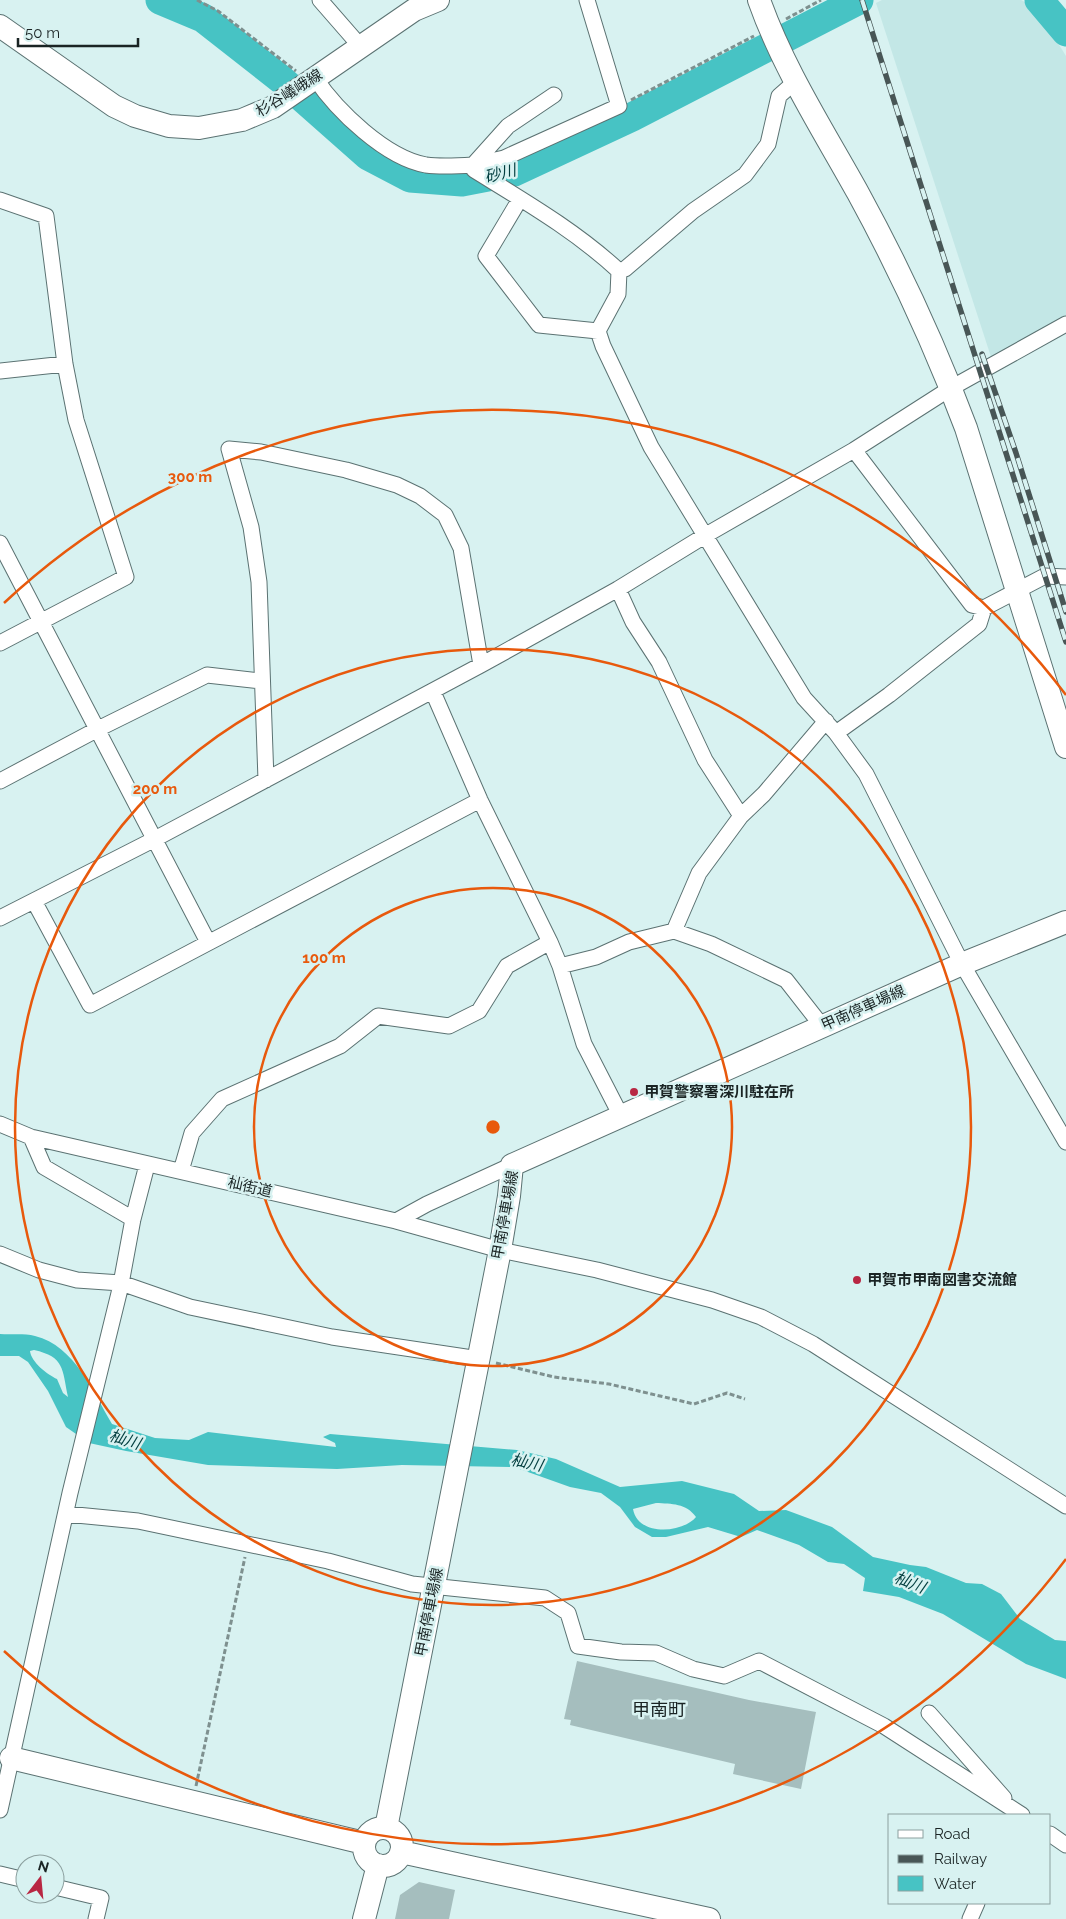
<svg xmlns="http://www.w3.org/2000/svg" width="1066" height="1919" font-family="Raleway,'Noto Sans JP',sans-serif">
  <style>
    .built { fill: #c3e7e6 }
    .water { fill: #47c3c4; fill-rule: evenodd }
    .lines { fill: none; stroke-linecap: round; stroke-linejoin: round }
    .river { stroke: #47c3c4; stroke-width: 29 }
    .building { fill: #a5bebe }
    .street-casing { stroke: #5b7272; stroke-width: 17 }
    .secondary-casing { stroke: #5b7272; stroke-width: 24 }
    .path { stroke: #7e908f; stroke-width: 3; stroke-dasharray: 5 2.5; stroke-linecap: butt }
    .street { stroke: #fff; stroke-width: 15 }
    .secondary { stroke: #fff; stroke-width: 22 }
    .rail-casing { stroke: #485656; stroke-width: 5.5 }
    .rail { stroke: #d8f2f1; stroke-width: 4; stroke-dasharray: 11; stroke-linecap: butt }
    .ring { fill: none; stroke: #e8590c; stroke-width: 2.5 }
    .poi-dot { fill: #b82743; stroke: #d8f2f1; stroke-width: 2 }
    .labels { text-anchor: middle; stroke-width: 5; stroke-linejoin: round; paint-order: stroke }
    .street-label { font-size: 15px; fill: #1a2424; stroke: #d8f2f1 }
    .poi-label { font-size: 15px; font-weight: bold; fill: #1a2424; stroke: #d8f2f1; text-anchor: start }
    .water-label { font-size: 16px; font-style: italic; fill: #033e3f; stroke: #d8f2f1 }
    .quarter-label { font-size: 18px; fill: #1a2424; stroke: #d8f2f1 }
    .centre { fill: #e8590c; stroke: #d8f2f1; stroke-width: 2.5 }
    .ring-label { font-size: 15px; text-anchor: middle; font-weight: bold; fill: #e8590c; stroke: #d8f2f1; stroke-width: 5; stroke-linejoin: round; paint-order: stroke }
  </style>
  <rect width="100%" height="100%" fill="#d8f2f1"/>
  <path class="built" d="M882,0h139l15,8 30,48v262l-74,42 -116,-357z"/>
  <path class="water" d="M0,1334c11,1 24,-1 35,2 40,10 58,56 77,88l43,14 34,2 19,-8 128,15 -1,-4 -12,-6 7,-3 187,16 39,9 64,28 62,-6 52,13 25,17 27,-1 46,17 41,30 37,8 16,2 40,16 16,1 19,10 19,25 35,21 11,1v38l-40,-15 -83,-50 -44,-17 -36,-6 2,-13 -21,-14 -16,-2 -29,-17 -42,-15 -16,7 -33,-10 -42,10h-14l-17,-10 -15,-20 -19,-14 -31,-6 -56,-20 -112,-2 -65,4 -129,-4 -82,-14 -37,-8 -23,-16 -18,-36 -20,-29 -9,-6h-19zM34,1350c31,7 28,19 34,47l-5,-4 -6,-14c-9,-4 -26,-17 -27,-28zM656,1503c16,1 30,0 40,14 -13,16 -58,20 -63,-8z"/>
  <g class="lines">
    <path class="river" d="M160,0l43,18 79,62 86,76 42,22 52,4 52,-10 118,-55 227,-117
      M1039,0l27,32"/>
  </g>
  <path class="building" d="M577,1661l172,39 67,12 -15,77 -68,-15 2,-10 -165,-39 1,-5 -7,-1z
    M419,1882l36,8 -6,29h-54l5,-24z"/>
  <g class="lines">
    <g class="street-casing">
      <path id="street" d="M320,0l41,47
        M315,78c22,33 71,80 111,87 15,2 31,1 47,0l1,5c50,31 102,61 145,101l-1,23 -20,37 5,15 48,101 153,251 32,35 30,41 96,190 104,178
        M473,165l31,-7 115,-52 -32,-106
        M473,165l35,-39 46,-31
        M520,199l-34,57 53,69 59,6
        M0,200l46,16 19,148 11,56 50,157 -126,66
        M619,271l6,-2 68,-58 52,-36 23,-31 11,-48 17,-15
        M0,371l65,-7
        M854,450l118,155 12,3 61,-32 21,1
        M0,543l208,399
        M618,589l15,33 26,40 46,98 36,56
        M433,692l47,108 70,142 10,24 24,78 37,72
        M836,733l53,-38 90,-71 5,-16
        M266,780l-7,-198 -8,-55 -22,-78 32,3 85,18 51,15 23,11 25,19 16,33 20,117
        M0,781l98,-52 109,-54 54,6
        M34,901l56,104 390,-205
        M0,918l153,-78 328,-175 137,-76 88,-54 148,-85 97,-62 115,-64
        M674,931l25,-58 42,-57 23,-22 62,-73
        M560,966l36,-9 33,-15 45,-11 37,13 75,36 36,46
        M0,1124l31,13 365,84 104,29 97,20 115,30 49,17 52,27 253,162
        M31,1137l13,30 89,52
        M181,1171l11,-38 30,-34 118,-53 38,-30 71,10 30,-15 28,-45 43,-24
        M396,1221l31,-17 85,-39
        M0,1254l39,16 38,10 44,3 69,24 142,30 147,22
        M66,1514l72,7 190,40 84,23 133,14 23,15 10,33 43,6 35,1 37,16 31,7 35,-15 125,65 138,89
        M929,1713l75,85
        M0,1810l70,-317 50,-204 13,-70 14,-54
        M1050,1834l16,11
        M0,1874l25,6
        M55,1887l46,11 -5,21
        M970,1919l7,-16"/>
    </g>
    <g class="secondary-casing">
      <path id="secondary" d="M759,0c24,68 64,130 99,193 41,75 78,155 108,235l100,319
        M0,26l114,80 21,10 34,10 30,2 43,-8 31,-13 141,-97 24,-10
        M11,1758l353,85
        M386,1828l114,-578 9,-54 3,-31 450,-201 104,-42
        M364 1847a19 19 0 1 1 38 0a19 19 0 1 1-38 0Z
        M401,1852l308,67
        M364,1919l14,-54"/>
    </g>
    <path class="path" d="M197,0l21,11 78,60
      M786,19l35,-19
      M631,100l123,-64
      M496,1363l58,14 55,7 85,20 33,-11 18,6
      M196,1786l49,-229"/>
    <use href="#street" class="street"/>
    <use href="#secondary" class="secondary"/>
    <g class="rail-casing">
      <path id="rail" d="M862,0l204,642
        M982,354l34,99 50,159"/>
    </g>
    <use href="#rail" class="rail"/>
  </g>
  <g class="ring">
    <circle cx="493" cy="1127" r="239"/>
    <circle cx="493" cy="1127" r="478"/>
    <path d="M1066 1559A717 717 0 0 1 4 1651M4 603A717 717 0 0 1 1066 695"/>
  </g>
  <g class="poi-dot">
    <circle cx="634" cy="1092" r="5"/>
    <circle cx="857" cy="1280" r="5"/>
  </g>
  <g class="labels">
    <g class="street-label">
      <text transform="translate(289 93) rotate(-32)" y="5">杉谷嶬峨線</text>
      <text transform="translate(863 1008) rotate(-24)" y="5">甲南停車場線</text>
      <text transform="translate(250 1187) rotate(13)" y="5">杣街道</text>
      <text transform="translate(505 1215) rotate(-80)" y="5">甲南停車場線</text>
      <text transform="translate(429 1612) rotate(-79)" y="5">甲南停車場線</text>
    </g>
    <g class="poi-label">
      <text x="644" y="1097">甲賀警察署深川駐在所</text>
      <text x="867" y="1285">甲賀市甲南図書交流館</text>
    </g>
    <g class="water-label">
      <text transform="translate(500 173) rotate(-14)" y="6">砂川</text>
      <text transform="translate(125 1439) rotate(17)" y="6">杣川</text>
      <text transform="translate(527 1462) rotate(12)" y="6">杣川</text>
      <text transform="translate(910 1582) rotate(21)" y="6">杣川</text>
    </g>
    <g class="quarter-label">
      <text x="659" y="1716">甲南町</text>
    </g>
  </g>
  <circle cx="493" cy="1127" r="8" class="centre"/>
  <g class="ring-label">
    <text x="190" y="482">300 m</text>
    <text x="155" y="794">200 m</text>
    <text x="324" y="963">100 m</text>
  </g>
  <rect x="888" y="1814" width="162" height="90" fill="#d8f2f1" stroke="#8ca09f"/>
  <rect x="898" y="1830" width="25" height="8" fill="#ffffff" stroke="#8ca09f"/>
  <text x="934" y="1839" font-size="15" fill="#1a2424">Road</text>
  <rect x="898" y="1855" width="25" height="8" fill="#485656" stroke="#8ca09f"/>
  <text x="934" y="1864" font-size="15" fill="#1a2424">Railway</text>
  <rect x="898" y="1876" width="25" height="15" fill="#47c3c4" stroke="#8ca09f"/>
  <text x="934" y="1889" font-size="15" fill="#1a2424">Water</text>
  <g transform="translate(40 1879) rotate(16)"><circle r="24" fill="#d8f2f1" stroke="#8ca09f"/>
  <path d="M0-4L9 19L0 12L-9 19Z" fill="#b82743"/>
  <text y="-8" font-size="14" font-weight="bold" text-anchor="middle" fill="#1a2424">N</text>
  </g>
  <path d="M18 38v8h120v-8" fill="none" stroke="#1a2424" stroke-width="2.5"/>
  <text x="25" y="38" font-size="15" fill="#1a2424" stroke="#d8f2f1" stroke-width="4" paint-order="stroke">50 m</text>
</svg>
